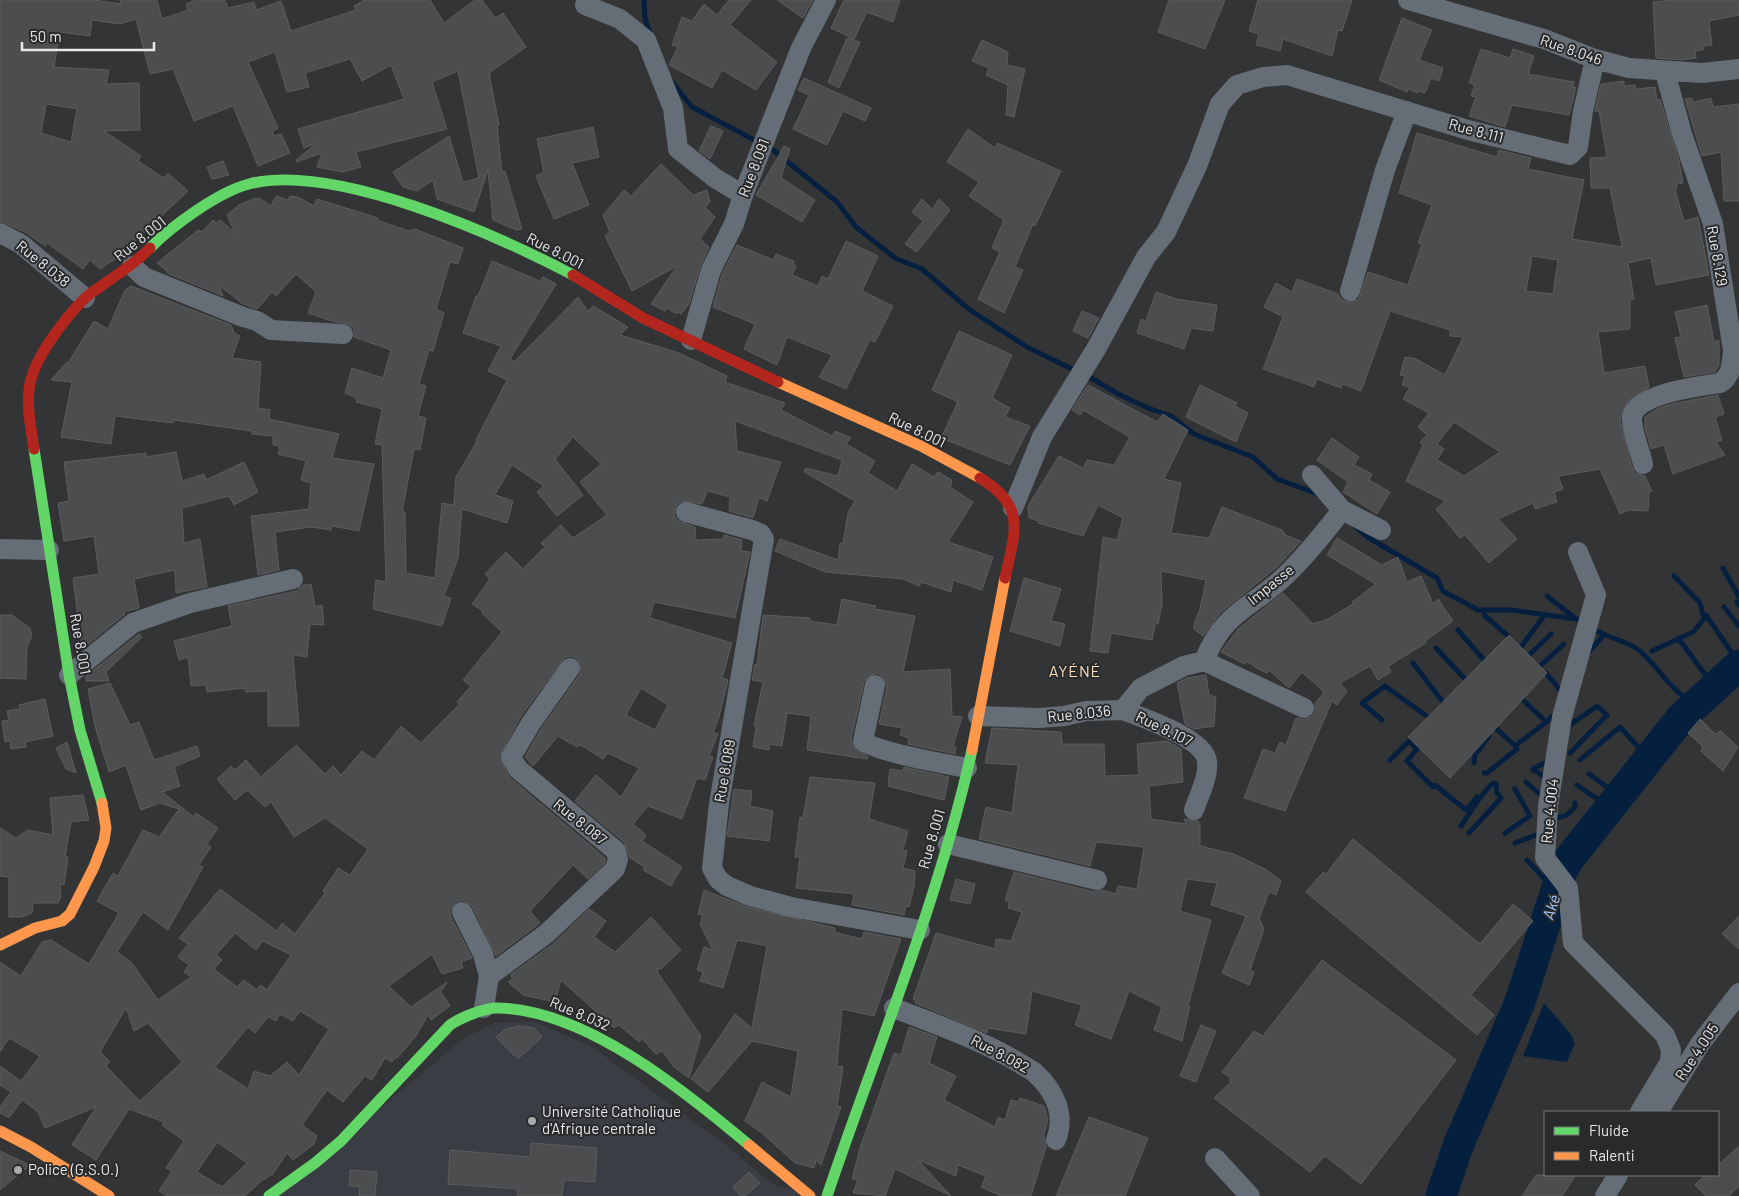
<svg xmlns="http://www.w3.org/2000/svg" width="1739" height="1196" font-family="Barlow,sans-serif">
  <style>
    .built { fill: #3a3e44 }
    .water { fill: #05203e }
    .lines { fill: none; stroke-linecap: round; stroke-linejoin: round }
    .stream { stroke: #05203e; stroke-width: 5 }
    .river { stroke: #05203e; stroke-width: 31 }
    .building { fill: #4c4d4e; stroke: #5b5c5d; fill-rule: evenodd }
    .street { stroke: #656e77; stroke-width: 20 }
    .fast { stroke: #63d668; stroke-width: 11 }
    .slow { stroke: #ff974d; stroke-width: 11 }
    .jam { stroke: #b3261e; stroke-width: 11 }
    .poi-dot { fill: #a8a9aa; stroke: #292a2c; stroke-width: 2 }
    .labels { text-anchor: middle; stroke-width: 4; stroke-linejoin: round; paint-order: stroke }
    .street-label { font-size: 15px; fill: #e7e8e9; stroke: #292a2c }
    .poi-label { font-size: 15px; fill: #e7e8e9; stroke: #292a2c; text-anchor: start }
    .neighbourhood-label { font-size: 16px; letter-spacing: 1px; fill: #fdddb8; stroke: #292a2c }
    .water-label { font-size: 16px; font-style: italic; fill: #a3caf5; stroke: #292a2c }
  </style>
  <rect width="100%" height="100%" fill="#333435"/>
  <path class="built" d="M535,1022l56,24 139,102 43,37 20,4 7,7h-524l188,-158 31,-15z"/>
  <path class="water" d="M1544,1003l26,30 5,10 -8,19 -44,-6z"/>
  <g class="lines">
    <path class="stream" d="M644,0l1,18 6,18
      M672,82l20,25 68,36
      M772,149l65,53 19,25 39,31
      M897,259l25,10 48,41 57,37 51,25
      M1086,375l34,20 28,13 23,8 23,18 59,23 24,22 41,15
      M1354,525l15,13 68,40 6,13 35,19h34l64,9 8,4
      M1723,568l16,29
      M1547,596l29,23
      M1737,602l2,3
      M1724,607l15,19
      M1484,615l24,21
      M1706,615l28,41
      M1592,628c14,10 37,13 48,23 19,17 31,39 52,52
      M1458,630l26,30
      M1678,638l32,43
      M1521,647l22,-30
      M1436,648l29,31
      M1652,651l41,-19 11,-13 -4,-16 -26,-27
      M1587,654l15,-17
      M1529,655l22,-21
      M1413,663l30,39
      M1540,666l24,-22
      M1546,673l17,21
      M1522,699l24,23 11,-10
      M1382,720l-20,-17 23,-17 43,31
      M1567,727l30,-21 10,9 -37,38
      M1496,728l19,18 30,-23
      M1390,760l19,-19 8,8 -10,12 26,26 2,-2 31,25 11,-13
      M1580,760l40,-33 21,23
      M1474,763l1,-8 14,-19
      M1533,769l17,-9
      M1534,771h2l12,9
      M1484,773h3l30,-24
      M1589,774l22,16
      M1526,782l17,15
      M1577,785l25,17
      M1553,819l14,-4 8,-8v-4
      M1461,826c11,-16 18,-30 32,-43l3,1 1,9 4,5 -32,35
      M1505,833l25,-17 -15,-27
      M1515,843l26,-10
      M1527,860l21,23"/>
    <path class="river" d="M1441,1196l17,-50 62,-144 42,-130 7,-13 112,-141 58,-53"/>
  </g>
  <path class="building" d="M0,0h93l28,4 -1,-4h37l5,19 26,-9 -2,-6 10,-4h29l3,8 26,-6 2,8 25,-9 10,30 65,-21 -2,-4 11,-6h65l14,23 31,-23h7l13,18 8,-5 23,34 -37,26 10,52 -2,1 5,46 3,-1 17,58 -6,1 -23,-10 -5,-50 -14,42 -37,-13 -4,-19 -16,11 -14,-4 -10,-15 56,-36 14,46 16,-4 -21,-107 -26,11 15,47 -91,23 5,15 -18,5 -26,-5 5,-14 -25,9 -1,-2 21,-17 -13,5 -6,-19 106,-30 -13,-34 -29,16 -12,-22 -45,14 4,14 -22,5 -12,-40 -27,10 30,66 -6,4 2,4 7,-2 9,19 -32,13 -25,-60 -39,15 -21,-52 -23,5 -14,-55 -16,5 -28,-4 -2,16 -30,-4 -6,35 55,3 -3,14 33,-1 1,47 -36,1 37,25 -3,5 26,17 4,-5 20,18 -70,66 -18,12 -10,-9 -7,9 -36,-26 -2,3 -18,-13 -27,-12zM46,104l31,5 -6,33 -30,-9z
    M729,0h22l-21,25 47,37 -21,28 -34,-20 -10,18 -43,-23 9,-18 -6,-2 10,-28 10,4 12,-17 13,11z
    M777,0h36l-10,18z
    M844,0h56l-7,22 -26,-10 -13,27 -23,-11z
    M1169,0h56l-20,49 -47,-17z
    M1258,0h94l-10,31 -4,-1 -6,26 -49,-17 -3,12 -24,-6 3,-11 -10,-3z
    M1673,0h66v15l-30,6 3,24 -9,1v4l-8,1 1,7 -15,2 -25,-2 -3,-56z
    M1402,18l30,12 -13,30 24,8 -4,13 -8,-3 -6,15 -5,-2 -2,2 -10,-4 -1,3 -28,-12z
    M847,38l13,4 -21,46 -11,-6z
    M982,40l26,12 -1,13 18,4 -11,48 -8,-2 2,-30 -22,-10 3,-7 -17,-7z
    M1481,49l29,9 3,-9 21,7 -6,18 46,8 -1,6 3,-1 -7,28 -57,-10 -7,22 -36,-11 7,-19 -5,-1 4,-11 -6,-2z
    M804,78l67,30 -6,13 -22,-10 -16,34 -34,-16 16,-34 -11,-5z
    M1624,81v5l11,-1 1,4 19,-2 2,13 3,-1 19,62 4,22 -7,1 1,5 -2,1 9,31 14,-4 11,58 -53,10 -5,-27 -23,5 6,36 -4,1v29l-32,3 6,41 41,-7 4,21 -22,15 -7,18 12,47 3,6 10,3 7,15 -3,2 -1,18 -20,-1 -8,4 -20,-45 -42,7 5,13 -9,3 3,10 -22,7 -2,-6 -35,16 19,20 -28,24 -24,-28 -5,3 -24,-29 9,-8 -39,-20 17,-36 -3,-3 7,-7 -9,-8 11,-14 -26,-14 7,-12 -8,-2 3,-9 -5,-1 5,-18 11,2 29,16 18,-38 -13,-1v-6l-60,-19 -29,80 -18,-7 -2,4 -24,-9 -3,8 -51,-18 20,-52 -19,-10 12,-24 16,9 5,-13 41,15 4,6 5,2 12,-3 9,-27 40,13 14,-41 -4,-1 14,-38 -33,-12 18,-60 80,24 2,-7 32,8 -3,11 56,11 -12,59 50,8 -12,-59h-19l-1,-30 17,-1 -8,-46h-4l6,-27zM1532,256l26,4 -5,34 -27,-3zM1454,422l46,30 -36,24 -27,-16 7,-11 -7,-5z
    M1692,98l1,4 18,-4 2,9 26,-3v97h-15l-3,-49 -19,4 -17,-57z
    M711,126l12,5 -13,28 -11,-8z
    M593,127l6,30 -27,6 17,42 -35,14 -18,-43 8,-4 -7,-33z
    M968,129l27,19 2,-5 64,28 -26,55 -2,-2 -18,43 8,3 -19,43 -26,-14 22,-47 -8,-4 12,-28 -35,-24 10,-14 -32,-20z
    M784,146l6,3 -9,29 34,22 -13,22 -46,-27z
    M223,161l6,14 -17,4 -5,-12z
    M661,164l32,31 14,-5 3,12 -5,5 10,10 -15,22 9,8 -9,20 -11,37 -8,10 -3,-2 -2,2 -9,-6 -2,3 -14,-7 26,-38 -45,25 -27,-55 5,-4 -7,-17 21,-25 7,6z
    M276,196l12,4 2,-4 8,1 16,9 3,-7 61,19 -1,2 32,11 6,-2 48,19 -5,16 -8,-2 -14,47 8,4 -11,38 -4,-1 -10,34 7,2 -8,30 8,2 -6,32 -6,-1 -12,63h3l1,61 29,5 7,-75 12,2 2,-28 21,-36 -1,-1 31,-60 -19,-9 13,-25 -38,-13 13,-37h2l14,-35 48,20 3,-4 13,7 -46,75 4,3 64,-65 10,14 5,-5 35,21 -8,8 59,18 48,23 -2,6 60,21 -4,7 51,26 3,-5 16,7 -5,6 29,17 -7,12 29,18 15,-27 22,13 4,-5 14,8 -2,7 23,15 -25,40 45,15 -11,33 -29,-10 -2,12 -30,-10 -2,4 -16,-7 -78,-7 -50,-21 5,-12 58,21 2,-17 3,1 5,-31 7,-12 -51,-29 2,-4 32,8 4,-16 -107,-39 2,30 44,11 -14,39 -8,-3 -6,20 -24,-7 1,-14 -23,-6 -5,13 -19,-3 -6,3 -3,11 4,6 17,6 1,13 27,-1 1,-4 18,5 -1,11 9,1 -15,66 -81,-16 -4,16 82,25 -10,35 6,2 -9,37 -6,15 5,2 -9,22 4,1 -8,23 -8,-2 -15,41 -34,-13 -15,18 13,11 -4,6 40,26 -11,19 -28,-16 2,-3 -15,-9 -6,-16 -49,-41 21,-26 25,22 18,-29 -31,-15 -5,6 -22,-14 -4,2 -19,-11 -25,30 -8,-9 16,-28 39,-55 1,-10 -4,-5 -5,-3 -7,1 -44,59 -22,41 11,21 95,80v5l-17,16 -15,-14 -43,46 10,12 -44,33 -24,-50 -9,-6 -7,2 -6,9 1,6 21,41 -11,4 2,6 -21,6 -10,-20 -43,32 22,21 36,-25 -6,10 9,14 -19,14 -3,-5 -12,21 -19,22h-2l-3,4 -7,-4 -13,22 -7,-4 -22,26 -16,-12 -25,35 15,11 -3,8 -21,16 -6,-7 -14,21 -12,7 -16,15h-78l-8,-5 13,-20 -6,-3 18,-27 -22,-16 2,-3 -35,-13 -33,51 -24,-15 24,-38 -51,21 -7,-16 -16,-12 -13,18 -9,-5v-6l11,-15 -11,-7v-19l21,15 19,-25 -31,-18 -9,14v-90l21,14 21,-34 9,-2 38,24 30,-51 -22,-12 16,-28 5,3 25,-46 16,7 20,-28 -19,-6 -19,7 -15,-45 -17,7 -14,-46 -7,-37 22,-6 20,42 9,-3 15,38 43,-14 3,10 -26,11 6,19 -18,6 32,25 2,-4 22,15 -11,16 4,3 -12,18 4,2 -35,63 -25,-18 -26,40 15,11 26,37 33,-23 -7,-5 5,-7 -11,-8 10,-13 -9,-6 41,-49 57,42 5,-8 13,11 30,-41 -2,-2 15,-23 12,7 18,-26 -43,-31 -31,19 -23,-35 -6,5 -18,-17 -12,10 -18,-21 14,-13 4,4 11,-10 15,17 35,-32 29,29 8,-8 8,9 21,-24 12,9 27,-34 20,17 39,-39 -3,-2 14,-16 -8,-6 39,-48 -20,-19 1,-2 -11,-7 18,-25 -5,-5 21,-22 17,17 22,-22 -4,-4 20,-18 12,13 34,-23 -27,-33 21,-18 -28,-27 -18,22 28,36 -26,21 -20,-24 7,-6 -32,-21 -17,30 18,6 -6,22 -45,-14 -4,49 -14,38 7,2 -9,28 -69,-17 3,-29 10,2 -4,-137 -7,-1 7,-35 -26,-7 1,-4 -12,-5 7,-25 31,10 8,-28 -37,-13v-8l-5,-5 -17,-3 -24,-8 8,-21 -20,-18 -20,22 -4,-4 -15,17 -14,-5 -24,-19 4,11 -56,-23 1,-1 -11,-9 41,-33 4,2 11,-12 3,3 4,-3 15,13 -8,-18 12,-10 14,-6 6,-1 12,8zM641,688l27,17 -13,25 -29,-15zM235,933l21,17 7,-9 28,14 -24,35 -7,-5 -3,5 -13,-10 -7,7 -23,-18 8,-9 -6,-5zM126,1008l8,23 14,-8 34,39 -42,39 -34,-35 4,-4 -10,-10zM300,1011l29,18 -30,46 -12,-13 -17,14 -16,-5 -6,18 -33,-22 33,-40 7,6 13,-16 8,4 4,-7 13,7zM217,1142l30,21 -25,24 -25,-15z
    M922,199l10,10 7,-10 11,11 -33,42 -12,-8 18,-23 -11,-9z
    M846,241l32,15 -16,35 31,15 -18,36 -5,-2 -24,49 -27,-12 13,-22 -45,-18 -10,28 -33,-16 11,-25 -42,-17 9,-33 15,-29 37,15 2,-6 18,7 -1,3 3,2 -4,9 26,11 4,-10 6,3z
    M131,286l100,39 3,8 6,3 -8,22 29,4 -3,46 12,2 -1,9 70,15 -7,24 42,6 -15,67 -27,-5 -1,4 -20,-3 -36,5 4,38 -21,5 -7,-59 58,-7 2,-26 -10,-3 5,-19 -28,-7 2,-8 -7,-1v-9l-21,-2v-3l-78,-11 -1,3 -58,-7 -4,28 -50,-7 11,-55 -21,-2 16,-18 1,1 26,-42 14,8 17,-39z
    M1156,292l20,7 41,6 -4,26 -22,-3 -7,21 -47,-16 4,-14 5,2z
    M1707,305l7,37 5,-2v25l-4,7 -31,5 -9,-39 6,-1 -6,-25z
    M1082,311l17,7 -11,20 -15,-7z
    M959,331l53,24 -20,43 18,10 -5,9 25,9 -20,39 -69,-27 17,-36 -26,-12z
    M1088,385l69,37 6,-8 25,16 -24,49 17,4 -10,50 38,5 13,-31 60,23 5,6 14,5 -24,26 -56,45 -18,24 -9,-7v-5l6,-15 6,-29 -45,-9 1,33 -4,20h-3l-3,16 -41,-7 -3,20 -18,-2 13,-114 14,3 6,-22 -25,-13 -15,31 -45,-13 1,-2 -10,-3 -1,-12 31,-50 24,12 4,-8 27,5 16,-28 -47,-27 -3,5 -8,-5z
    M1200,385l37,18 -2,3 13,7 -12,29 -50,-25z
    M1718,395l6,19 -9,3 7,23 -6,2 9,13 -52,19 -9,-29 -13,4 -6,-21v-11l14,-9 13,-4z
    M1332,438l27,19 -5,8 18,9 -3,6 21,12 -13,22 -34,-22 5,-10 -31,-22z
    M176,452l6,29 22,-7 2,6 38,-18 14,30 -24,13 -5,-9 -47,12 2,35 16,-4 7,48 -31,6 -1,-23 -41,9 5,29 -16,4 2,2 -43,35 -9,-71 26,-4 -5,-38 -30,5 -6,-38 11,-2 -5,-39 82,-9v4z
    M1337,538l45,27 16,-8 9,25 14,-6 12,28 5,-5 15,22 -28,20 1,2 -38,23 3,6 -13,8 -8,-14 -30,17 7,8 -10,14 -5,-4 -47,110 -41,-13 19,-49 12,4 5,-11 6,3 10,-27 9,2 6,-3 4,-4v-9l9,-12 -22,-20 -13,16 -20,-18 -2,3 -11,-5 -9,-7 -2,3 -24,-12 17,-23 45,-36 30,31 15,-5 25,-15 -1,-2 24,-18 -49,-29z
    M1024,578l37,11 -10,32 14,3 -5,22 -50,-15z
    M311,584l4,23 7,-2 2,20 -14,-1 -3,33 -14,-2 6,71h-31v-35l-22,1 -1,-4 -38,4 -1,-7 -15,1 -3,-29 -9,3 -5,-19 58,-15 -4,-20 68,-15 7,-6z
    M842,599l34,7 -1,3 40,7 -12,56 47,-3 2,47 10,1 -9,29 3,1 -1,7 -47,-10 1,-6 -9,-3 2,-7 -23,-4 8,-37 -4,-10 -6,-4 -10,4 -3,5 -13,57 2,7 15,11 -1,2 -60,-9 4,-34 -24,-3 -5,33 -12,-2 -1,6 -16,-3 3,-20 -2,-1 9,-44 -11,-2 3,-16 2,1 6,-50 47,3v3l27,4z
    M0,615h12l18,13 2,8 -5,11 -1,32 -26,-1z
    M139,634l3,3 -36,35 3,9h-23v-5z
    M1509,635l38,38 -97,105 -42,-41z
    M1206,675l3,20 7,2 -2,29 -20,3 -9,-5 -8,-41 10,-5z
    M45,699l8,37 -28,6 1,5 -15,2 -1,-8 -5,1 -3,-21 7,-1 -2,-9 13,-2 -1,-4z
    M1700,719l15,15 6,-3 17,16 -15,24 -22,-20 2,-4 -15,-14z
    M992,728l69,4 1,12h42l1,32 34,-1 -2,-31 30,-3 14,8 2,33 -34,4 2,33 35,5 -2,-5 14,2 2,4v21l34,8 31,15 16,12 -5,14 -7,-3 -10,27 5,10 -14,41 4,2 -5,13 -27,-12 24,-57 -35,-11 6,-22 -30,-4 -7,32 31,9 -23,86h2l-8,35 -28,-11 8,-23 -33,-16 -18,48 -36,-14 7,-20 -50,-14 -6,43 -38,-6 -1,5 -72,-30 1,-3 -3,-1 23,-66 59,16 1,-10 15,2 11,-29 -14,-4 1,-6 -4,-2 9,-28 80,20 8,-2 14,4 2,-8 19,3 7,-42 -48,-5 -6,24 -111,-27 7,-32 26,6 6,-48 -33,-2z
    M67,742l9,31 -10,-4 -10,-21z
    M904,767l45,10 -5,23 -56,-14 2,-17 13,2z
    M810,777l65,6 -6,36 39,12 -5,19 4,1 -4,17 12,3 -1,16 -5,20 -3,-1 -2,9 -52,-10 2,-11 -58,-6 4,-31h-5l5,-40 3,1z
    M734,789l18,2 -2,15 23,5 -4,30 -42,-5z
    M83,795l6,25 -18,2 -6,35h3l-4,28 -4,-1 1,13 -3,6h-25l-1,10 -11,4h-12v-40l-9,-1v-48l16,10 12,-8 25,5 -3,-37z
    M1353,839l127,105 33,-40 20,17 -62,74 23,20 -17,20 -171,-143 17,-20 3,2z
    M956,879l19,5 -5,20 -20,-4z
    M704,890l43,17 76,18 12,3 -1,4 28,7 2,-7 37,7 -27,77 -32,-7 -5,57 6,1 -6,39 4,1 -20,58 -5,-5 -2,8 -19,-5 -33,-30 -17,-12 17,-39 29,15 7,-46 -46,-10 -44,51 -17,-13 44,-65 17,14 15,-82 -30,-6 -14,48 -23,-7 3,-9 -6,-2 7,-23 9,3 -13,-26 3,-9 -5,-1z
    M589,909l17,12 -12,16 21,15 36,-35 30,33 -20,19 -3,-1v5l43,63 -12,42 -15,-11 -12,-16 -6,3 -14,-15 -3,3 -20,-17 -5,3 -53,-48 -6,22 -32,-7 -15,-13 5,-3 -3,-4 43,-31z
    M1739,916v33l-17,-15z
    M1322,960l134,100 -95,124 -36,-28 -15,16 -96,-74 17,-16 -2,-2 2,-2 -9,-6 32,-41 9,5z
    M1201,1025l15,6 -20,51 -16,-6z
    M519,1026l15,2 8,9 -24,22 -22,-22 10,-8z
    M909,1027l28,10 -8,26 27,13 -12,24 51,27 3,-10 7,3 6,-20 7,2 2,-4 24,8 4,14 -4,14 2,13 -15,49h-30l-20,-9 5,-11 -28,-11 -2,11 -38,-16 33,36 -56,-27 -10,27 -32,-3 5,-13 -6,-1 8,-31 34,-95 7,2z
    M1089,1117l59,21 -23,58h-69z
    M531,1143l66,5 -2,34 -31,-2 -2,16h-45l1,-7 -70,-5 2,-34 80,7z
    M1739,1146v40l-10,10h-23l-11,-11 10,-10h13v-10z
    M0,1151l30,14 -30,25z
    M350,1170l27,2 -2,24h-16l1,-9 -11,-1z
    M749,1172l11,11 -15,13h-4l-8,-9z
    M1536,1175h40l-14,21h-40z"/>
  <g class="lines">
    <path class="street" d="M1408,0l136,39 51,20 34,9 73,5 37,-4
      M585,5l35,14 26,21 27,68 5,41 37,29 28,17
      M0,233l21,11 64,54
      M132,266l12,11 99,40 14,4 14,9 72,4
      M1350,291l35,-121 22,-59
      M691,340l20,-70 23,-46 9,-29 58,-147 25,-48
      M1643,464c-3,-14 -11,-31 -11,-45 -1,-25 69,-33 88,-36 12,-7 12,-21 13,-33l-20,-126 -31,-90 -17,-62
      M1312,475l30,35 39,20
      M1013,508l29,-71 54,-88 50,-92 20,-25 31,-66 23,-62 17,-19 26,-8 24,-2 181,55 102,25 8,-8 5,-36 12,-52
      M686,512l66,18 9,4 3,5 -45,265 -7,64 6,11 9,7 23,10 41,11 129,23
      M0,549l49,1
      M1578,552l18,43 -34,122 -14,89 -3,52 23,30 5,55 92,92 6,15 -1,12 -30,50
      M1204,661c20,-50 46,-52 81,-85 21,-20 39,-43 57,-66
      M69,675l64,-52 57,-20 103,-24
      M875,685l-12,56c14,11 83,23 104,27
      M1123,710c20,8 81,28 84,51 2,16 -8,34 -13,49
      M978,716l61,2 25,-2 22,-5 37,-1 18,-22 43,-22 20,-5 100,47
      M948,844l149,36
      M462,912l21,42 6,22
      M484,1008l5,-32 57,-42 69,-65 3,-10 -2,-8 -98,-82 -7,-12 20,-34 39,-55
      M894,1008c43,17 88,32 127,56 4,3 9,5 13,8 20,18 32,42 22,68
      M1658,1112l42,-68 39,-51
      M1215,1158l35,38
      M1605,1196l13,-21"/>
    <path class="fast" d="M150,248c22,-22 68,-56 99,-64 85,-22 248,51 324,91
      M34,449l35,226 11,55 22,73
      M269,1196l46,-33 26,-22 109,-116c10,-7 36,-18 49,-17 87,2 187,84 250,137
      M827,1196c50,-148 111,-293 145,-446"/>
    <path class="slow" d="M778,382l143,64 59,32
      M972,750l33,-172
      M0,945l35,-17 27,-7 8,-7 24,-47 10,-26 2,-13 -4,-25
      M0,1131l31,16 78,49
      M749,1145l61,51"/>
    <path class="jam" d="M573,275l70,43 135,64
      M34,449c-9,-57 -11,-70 23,-118 10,-13 20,-27 33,-37 21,-16 42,-27 60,-46
      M980,478c47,28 35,54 25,100"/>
  </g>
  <g class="poi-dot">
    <circle cx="532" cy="1121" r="5"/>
    <circle cx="18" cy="1170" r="5"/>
  </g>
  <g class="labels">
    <g class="street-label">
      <text transform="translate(1571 50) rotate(19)" y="5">Rue 8.046</text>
      <text transform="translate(1476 131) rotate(15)" y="5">Rue 8.111</text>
      <text transform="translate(754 168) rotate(-69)" y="5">Rue 8.091</text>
      <text transform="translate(140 239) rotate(-39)" y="5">Rue 8.001</text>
      <text transform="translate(555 251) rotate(27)" y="5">Rue 8.001</text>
      <text transform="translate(1717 256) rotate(80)" y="5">Rue 8.129</text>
      <text transform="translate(43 264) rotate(39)" y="5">Rue 8.038</text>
      <text transform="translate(917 430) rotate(26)" y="5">Rue 8.001</text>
      <text transform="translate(1271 585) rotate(-39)" y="5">Impasse</text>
      <text transform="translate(80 644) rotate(80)" y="5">Rue 8.001</text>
      <text transform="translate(1079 714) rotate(-6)" y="5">Rue 8.036</text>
      <text transform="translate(1164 729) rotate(26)" y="5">Rue 8.107</text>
      <text transform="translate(725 771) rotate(-80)" y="5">Rue 8.089</text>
      <text transform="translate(1550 811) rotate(-84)" y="5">Rue 4.004</text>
      <text transform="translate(580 822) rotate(39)" y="5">Rue 8.087</text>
      <text transform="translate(932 839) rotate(-74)" y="5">Rue 8.001</text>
      <text transform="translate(580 1014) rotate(23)" y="5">Rue 8.032</text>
      <text transform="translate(1697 1052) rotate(-56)" y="5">Rue 4.005</text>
      <text transform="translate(1000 1054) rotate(28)" y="5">Rue 8.082</text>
    </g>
    <g class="poi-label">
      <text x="542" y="1117">Université Catholique<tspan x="542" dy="17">d'Afrique centrale</tspan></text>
      <text x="28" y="1175">Police (G.S.O.)</text>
    </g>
    <g class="neighbourhood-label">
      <text x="1075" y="677">AYÉNÉ</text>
    </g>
    <g class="water-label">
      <text transform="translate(1551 907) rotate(-72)" y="6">Aké</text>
    </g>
  </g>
  <rect x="1544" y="1111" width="175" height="65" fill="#292a2c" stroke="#757678"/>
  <rect x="1554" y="1127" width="25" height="8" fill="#63d668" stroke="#757678"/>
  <text x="1589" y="1136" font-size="15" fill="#e7e8e9">Fluide</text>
  <rect x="1554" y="1152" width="25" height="8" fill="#ff974d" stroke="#757678"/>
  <text x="1589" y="1161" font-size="15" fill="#e7e8e9">Ralenti</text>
  <path d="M22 42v8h132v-8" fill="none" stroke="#e7e8e9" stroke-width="2.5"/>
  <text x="30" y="42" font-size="15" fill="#e7e8e9" stroke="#292a2c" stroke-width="4" paint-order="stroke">50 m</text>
</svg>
